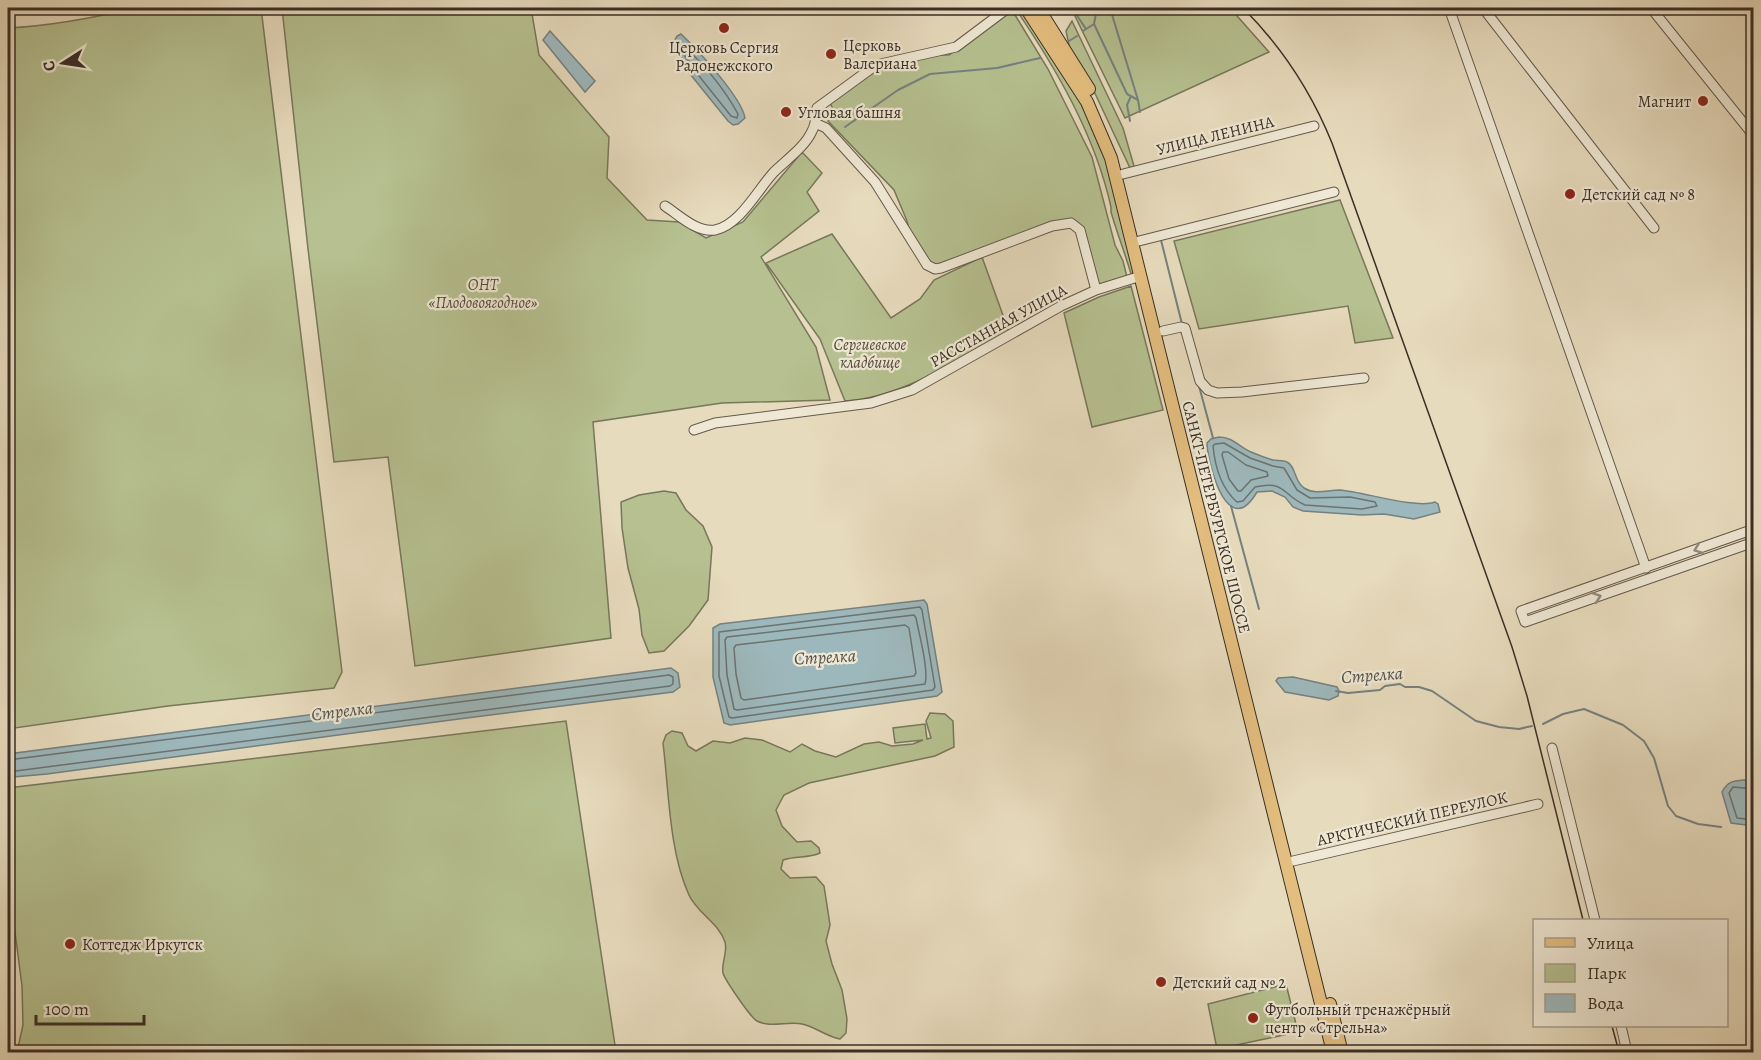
<svg xmlns="http://www.w3.org/2000/svg" width="1761" height="1060" font-family="Alegreya,serif">
  <style>
    .green { fill: #b6c090; stroke: #78775b; stroke-width: 1.5 }
    .water { fill: #9db8bc; stroke: #758180; stroke-width: 1.5 }
    .lines { fill: none; stroke-linecap: round; stroke-linejoin: round }
    .shore { stroke: #6c7371; stroke-width: 1.5 }
    .stream { stroke: #758180; stroke-width: 2 }
    .minor-casing { stroke: #65594c; stroke-width: 11 }
    .major-casing { stroke: #3a2e26; stroke-width: 14 }
    .minor { stroke: #efe8d4; stroke-width: 9 }
    .major { stroke: #e4be7e; stroke-width: 12 }
    .tram { stroke: #3a2e26; stroke-width: 1.5 }
    .oneway { stroke: #948b7d }
    .poi-dot { fill: #8f2418; stroke: #efe8d4; stroke-width: 2 }
    .labels { text-anchor: middle; stroke-width: 4.5; stroke-linejoin: round; paint-order: stroke }
    .poi-label { font-size: 16px; fill: #3a2e26; stroke: #efe8d4; text-anchor: start }
    .street-label { font-size: 16px; fill: #3a2e26; stroke: #efe8d4 }
    .park-label { font-size: 16px; font-style: italic; fill: #534b3b; stroke: #efe8d4 }
    .water-label { font-size: 18px; font-style: italic; fill: #53504c; stroke: #efe8d4 }
  </style>
  <rect width="100%" height="100%" fill="#e7dbbd"/>
  <filter id="stains"><feTurbulence type="fractalNoise" baseFrequency=".00333" numOctaves="4"/><feColorMatrix values="0 0 0 0 .2 0 0 0 0 .09 0 0 0 0 .02 0 0 0 .5 -.17"/></filter>
  <radialGradient id="worn" r=".72"><stop offset=".6" stop-color="#630" stop-opacity="0"/><stop offset="1" stop-color="#630" stop-opacity=".3"/></radialGradient>
  <path class="green" d="M135,8h126l81,664 -8,16 -166,18 -160,23v-701c42,-2 85,-10 127,-20z
    M282,8h249l8,47 70,82 -2,41 40,42 32,2 27,16 37,-16 59,-70 20,21 -15,19 12,19 -58,46 55,90 14,53 -108,3 -129,19 18,216 -196,28 -27,-209 -54,5 -26,-213z
    M1015,8h7l52,78 31,68 30,118 -4,2c-6,-21 -14,-41 -20,-62v-5c-16,-72 -55,-139 -96,-199z
    M1075,8h155l39,44 -144,66 -52,-106z
    M1012,10l36,59 44,88 23,88 8,16 4,16 -28,10 -17,-58 -13,-10 -126,46h-7l-7,-3 -19,-29 -3,-12 -13,-31 -66,-69 8,-6 -6,-12 37,-27 23,-11 3,2 2,-4 45,-8h9z
    M1072,21l51,107 11,38 -4,2 -38,-81 -22,-37 -4,-19z
    M1340,200l53,138 -38,5 -7,-37 -149,23 -25,-88z
    M832,234l59,84 29,-19 14,-19 48,-23 27,75c-50,27 -107,66 -164,69l-25,-62 -54,-76z
    M1131,286l32,124 -71,17 -28,-114 35,-16z
    M664,491l12,2 10,17 17,16 9,21 -4,53 -19,26 -25,25 -15,2 -7,-18 -3,-26 -11,-41 -6,-40 -1,-26 18,-7z
    M930,713l15,1 8,7 1,26 -19,9 -126,27 -25,12 -8,15 6,16 15,16 14,-1 8,7 1,5c-13,6 -23,2 -37,7l-2,9 9,9 26,-1 8,9 6,39 -4,16 6,23 10,26 5,29 -1,14 -6,6c-15,-3 -24,-12 -38,-15 -14,-3 -32,4 -45,-3 -6,-3 -32,-41 -34,-48 -2,-10 5,-21 2,-31 -6,-19 -28,-29 -36,-47 -20,-44 -20,-103 -26,-152l3,-8 6,-4 10,2 6,13 8,5 17,-10 17,2 15,-5 17,2 28,12 12,-8 13,7 21,6 28,-13 15,-2 13,4 21,-2 10,-4 -28,3 -2,-15 32,-4 2,15 4,-1 -5,-17z
    M566,721l50,331h-599l6,-27 -1,-39 -14,-108v-90z
    M1286,984l12,48 -81,17 -9,-45z"/>
  <path class="water" d="M550,31l45,50 -10,11 -42,-52z
    M681,34c16,15 61,64 64,84l-7,6 -5,1 -5,-4 -46,-57 -10,-19 5,-9z
    M1219,437c14,0 20,10 32,15 7,3 15,6 22,8 4,1 10,0 14,2 9,4 7,20 17,26 11,7 23,2 36,2 24,2 76,19 95,12l3,2 2,8 -26,7 -30,-5 -22,1 -59,-4 -10,-4 -8,-10 -13,-6 -15,1c-3,5 -8,12 -13,15 -23,12 -37,-50 -37,-64l4,-4z
    M924,600l3,4 15,88 -5,4 -207,29 -6,-2 -11,-46v-49l7,-4z
    M671,668l7,5 2,14 -7,5 -222,28 -404,54 -34,3 -5,2v-25z
    M1293,677l44,10 2,4 -1,5 -9,4 -44,-8 -9,-11 2,-3z
    M1745,780l8,4v42l-22,-3 -9,-31c6,-11 11,-11 23,-12z"/>
  <g class="lines">
    <path class="shore" d="M683,47l3,1c19,18 39,42 52,66l-1,4 -6,-2 -32,-40 -17,-24z
      M1224,443l26,15 23,8 11,2 13,22 13,8 40,-1 25,5 2,4 -15,3 -57,-4c-23,-10 -19,-25 -50,-18l-12,14 -6,1c-16,-14 -22,-35 -24,-56l2,-2z
      M1223,452h5l18,13 21,7 1,4 -17,4 -10,11h-3l-9,-12 -7,-24z
      M920,607l2,3 13,77 -2,3 -201,28 -3,-1 -10,-41v-44z
      M914,615l2,3c3,16 13,52 9,66l-188,26 -3,-1 -7,-34 -2,-35 2,-3z
      M905,625l4,3 7,45 -2,3 -170,24 -3,-2 -5,-24 -2,-26 2,-3z
      M8,760l661,-85 4,2v7l-3,2 -662,86
      M1754,789l-21,-2 -4,6 8,25 17,2"/>
    <path class="stream" d="M1110,8l28,92 2,12
      M1076,14l10,15
      M1094,24l33,70 11,6
      M1083,31l11,-7 3,-16
      M1069,41l8,-5
      M1130,121l-3,-16 4,-9
      M845,127l53,-37 32,-16 67,-6 43,-10
      M1161,240l21,84
      M1199,386l14,52
      M1231,506l28,103
      M1336,691l12,2 32,-3 5,-4 15,-2 5,3h14l13,4 44,30 23,6 20,2 13,-3
      M1543,724l20,-10 21,-5 39,16 21,16 10,17 14,48 8,10 22,8 23,3"/>
    <g class="minor-casing">
      <path id="minor" d="M1449,8l197,560
        M1483,8l171,220
        M1651,8l103,128
        M815,123l11,5 49,54 52,83 8,4 6,-1 111,-42 19,-3 9,7 16,60
        M1123,174l191,-48
        M665,206c14,9 32,27 50,24 25,-5 43,-41 59,-58 12,-12 31,-25 38,-41 4,-7 4,-15 5,-23l59,-43 80,-18 52,-39
        M1139,241l195,-49
        M1163,331l18,-4 4,1 15,53 8,9 9,3 25,-1 122,-14
        M694,430l21,-7 156,-20 41,-13 149,-84 35,-16 45,-14
        M1754,529l-233,82 4,11 229,-80
        M1552,748l43,172
        M1293,861l245,-57
        M1621,1026l6,26"/>
    </g>
    <g class="major-casing">
      <path id="major" d="M1026,8l61,94 24,56 222,894
        M1038,8l51,81
        M1330,1004l10,41"/>
    </g>
    <use href="#minor" class="minor"/>
    <use href="#major" class="major"/>
    <path class="tram" d="M1243,8c39,39 68,83 89,135l180,504 15,49 56,224
      M1612,1026l7,26"/>
  </g>
  <defs><path id="oneway-chevron" d="M-2-3.5L2.5 0L-2 3.5" fill="none" stroke-width="1.6" stroke-linecap="round" stroke-linejoin="round" transform="scale(1.5)"/></defs>
  <g class="oneway">
    <use href="#oneway-chevron" transform="translate(1698 549) rotate(160)"/>
    <use href="#oneway-chevron" transform="translate(1597 597) rotate(-19)"/>
  </g>
  <g class="poi-dot">
    <circle cx="724" cy="28" r="6"/>
    <circle cx="831" cy="54" r="6"/>
    <circle cx="1703" cy="101" r="6"/>
    <circle cx="786" cy="112" r="6"/>
    <circle cx="1570" cy="194" r="6"/>
    <circle cx="70" cy="944" r="6"/>
    <circle cx="1161" cy="982" r="6"/>
    <circle cx="1253" cy="1018" r="6"/>
  </g>
  <g class="labels">
    <g class="poi-label">
      <text x="843" y="51">Церковь<tspan x="843" dy="18">Валериана</tspan></text>
      <text x="724" y="53" text-anchor="middle">Церковь Сергия<tspan x="724" dy="18">Радонежского</tspan></text>
      <text x="1691" y="107" text-anchor="end">Магнит</text>
      <text x="798" y="118">Угловая башня</text>
      <text x="1582" y="200">Детский сад № 8</text>
      <text x="82" y="950">Коттедж Иркутск</text>
      <text x="1173" y="988">Детский сад № 2</text>
      <text x="1265" y="1015">Футбольный тренажёрный<tspan x="1265" dy="18">центр «Стрельна»</tspan></text>
    </g>
    <g class="street-label">
      <text transform="translate(1215 135) rotate(-14)" y="6">УЛИЦА ЛЕНИНА</text>
      <text transform="translate(998 325) rotate(-29)" y="6">РАССТАННАЯ УЛИЦА</text>
      <text transform="translate(1217 517) rotate(76)" y="6">САНКТ-ПЕТЕРБУРГСКОЕ ШОССЕ</text>
      <text transform="translate(1412 818) rotate(-13)" y="6">АРКТИЧЕСКИЙ ПЕРЕУЛОК</text>
    </g>
    <g class="park-label">
      <text x="483" y="290">ОНТ<tspan x="483" dy="18">«Плодовоягодное»</tspan></text>
      <text x="870" y="350">Сергиевское<tspan x="870" dy="18">кладбище</tspan></text>
    </g>
    <g class="water-label">
      <text transform="translate(825 657) rotate(-3)" y="6">Стрелка</text>
      <text transform="translate(1372 675) rotate(-4)" y="6">Стрелка</text>
      <text transform="translate(342 711) rotate(-7)" y="6">Стрелка</text>
    </g>
  </g>
  <rect width="1761" height="1060" fill="none" stroke="#e7dbbd" stroke-width="30"/>
  <rect x="9" y="9" width="1743" height="1042" fill="none" stroke="#3a2e26" stroke-width="3"/>
  <rect x="15" y="15" width="1731" height="1030" fill="none" stroke="#3a2e26" stroke-width="1.5"/>
  <rect x="1533" y="919" width="195" height="108" fill="#efe8d4" stroke="#a79e8e" stroke-width="1.5"/>
  <rect x="1545" y="938" width="30" height="9" fill="#e4be7e" stroke="#a79e8e" stroke-width="1.5"/>
  <text x="1587" y="949" font-size="18" fill="#3a2e26">Улица</text>
  <rect x="1545" y="964" width="30" height="18" fill="#b6c090" stroke="#a79e8e" stroke-width="1.5"/>
  <text x="1587" y="979" font-size="18" fill="#3a2e26">Парк</text>
  <rect x="1545" y="994" width="30" height="18" fill="#9db8bc" stroke="#a79e8e" stroke-width="1.5"/>
  <text x="1587" y="1009" font-size="18" fill="#3a2e26">Вода</text>
  <g transform="translate(63 63) rotate(258)" stroke="#efe8d4" stroke-width="4.5" paint-order="stroke">
  <path d="M0-4.5L10 22L0 15L-10 22Z" fill="#3a2e26"/>
  <text y="-9" font-size="16" font-weight="bold" text-anchor="middle" fill="#3a2e26">С</text>
  </g>
  <path d="M36 1015v9h108v-9" fill="none" stroke="#3a2e26" stroke-width="3"/>
  <text x="45" y="1015" font-size="18" fill="#3a2e26" stroke="#efe8d4" stroke-width="4.5" paint-order="stroke">100 m</text>
  <rect width="100%" height="100%" filter="url(#stains)"/>
  <rect width="100%" height="100%" fill="url(#worn)"/>
</svg>
